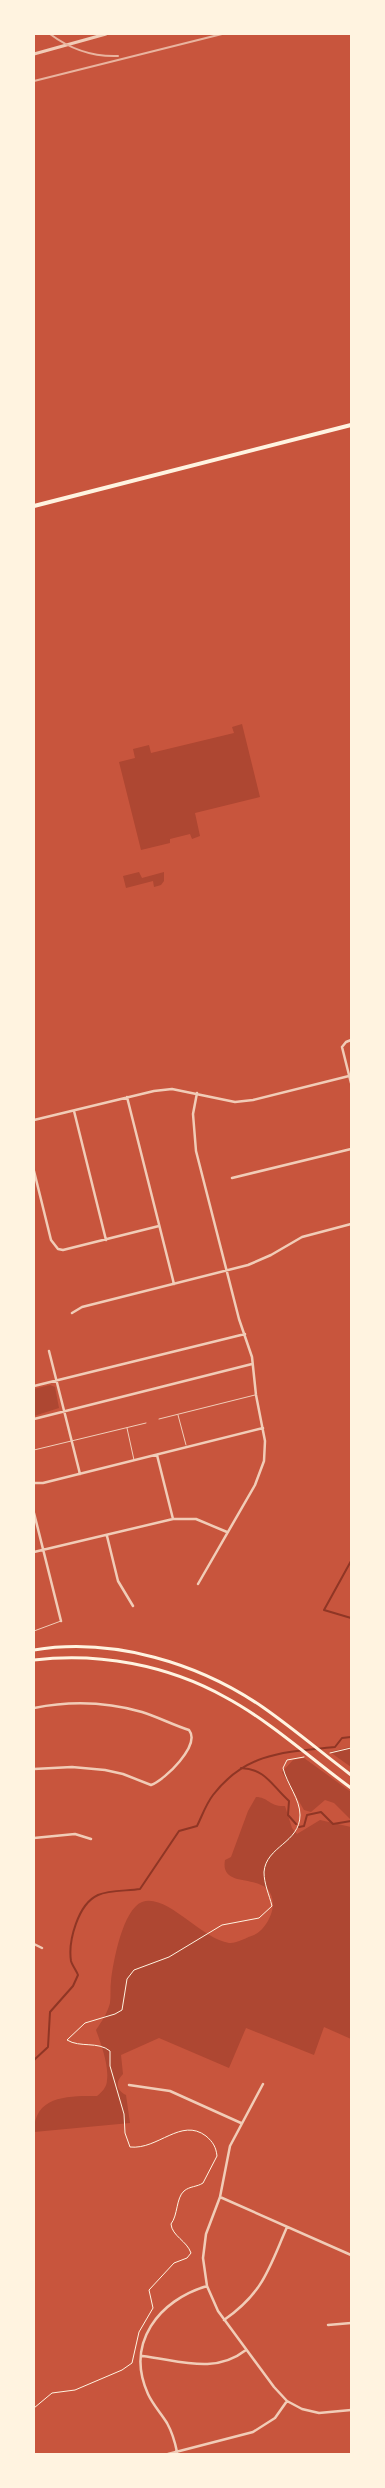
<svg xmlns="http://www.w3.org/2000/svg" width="385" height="2488" font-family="'Roboto Condensed',sans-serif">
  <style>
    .green { fill: #ae4732 }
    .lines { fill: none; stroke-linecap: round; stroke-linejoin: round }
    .stream { stroke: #8f3625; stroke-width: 2 }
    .path { stroke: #fff3e0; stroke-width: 1 }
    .service { stroke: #f1ccb7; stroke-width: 1 }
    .minor { stroke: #f1ccb7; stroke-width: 2.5 }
    .tertiary { stroke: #f1ccb7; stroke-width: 3 }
    .secondary { stroke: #fff3e0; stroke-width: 3 }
    .primary { stroke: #fff3e0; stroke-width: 4 }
    .rail { stroke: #e9b49f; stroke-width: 2 }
  </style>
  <rect width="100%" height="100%" fill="#c8553d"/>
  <path class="green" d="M242,724l18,73 -65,16 5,23 -8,3 -2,-5 -20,5v4l-29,7 -22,-88 16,-4 -2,-9 16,-4 2,8 83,-20 -2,-6z
    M139,872l3,6 22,-6v9l-3,4 -7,2 -1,-6 -27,7 -3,-12z
    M50,1385l5,2 4,21 -25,8v-27z
    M351,1747v20l-21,-15 20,-5z
    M304,1758l47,34v28l-17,-17 -9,-3 -14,12 -7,-2 -22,-38 11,-12z
    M256,1797c12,0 14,10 29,9l7,22 5,6 23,-14 31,7v212l-27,-12 -10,28 -68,-27 -17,40 -70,-30 -38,17 2,19c-8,8 -7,16 3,21l4,28 -96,9c0,-37 35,-36 63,-36 5,-4 10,-9 10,-16 2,-15 -6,-36 -11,-50 6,-9 11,-16 14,-27 1,-7 0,-15 1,-22 2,-19 12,-72 31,-79 25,-9 59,37 87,41 7,1 18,-6 25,-8 10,-4 19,-20 19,-31 -1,-36 -54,-11 -48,-44l6,-3 17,-46z"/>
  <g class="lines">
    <path class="stream" d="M351,1561l-27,49 27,8
      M241,1768c25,1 31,18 48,33l-1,14 8,9
      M299,1827l5,-1 3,-11 14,-3 12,12 18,-3
      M34,2060l14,-13 2,-35 23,-26 5,-11c-2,-5 -6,-10 -7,-14 -3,-20 7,-57 27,-66 11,-5 30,-4 42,-6l39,-58 18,-5c5,-10 9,-22 16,-31 33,-43 72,-43 122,-48l7,-9 9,-1"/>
    <path class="path" d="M330,1753l21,-5
      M34,2408l18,-15 23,-3 47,-20 10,-7 7,-31 14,-24 -4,-18 25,-27 13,-5 4,-5c-4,-12 -19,-17 -20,-29 7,-9 5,-26 13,-33 6,-5 13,-4 19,-8l14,-27c-1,-9 -4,-14 -11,-20 -25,-19 -48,14 -76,11l-5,-14 -1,-19 -14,-48v-15c-12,-10 -30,-3 -43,-11l18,-17 30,-9 7,-4 5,-31 7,-9 35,-13 53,-32 37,-7 13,-12c-3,-12 -8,-22 -8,-34 2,-26 36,-29 36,-57 0,-16 -13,-31 -17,-47l4,-8 17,-3"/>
    <path class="service" d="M178,1415l8,30
      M159,1419l96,-24
      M127,1428l7,32
      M34,1450l112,-27
      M34,1631l27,-10"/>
    <path class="minor" d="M351,1040l-5,2 -4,5 9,36
      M197,1093l-4,21 3,37 43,168 13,38 4,38 9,46 -1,20 -9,24 -57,99
      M127,1097l47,187
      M74,1111l32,129
      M34,1120l120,-29 18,-2 63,13 18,-2 96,-24
      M34,1171l17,69 7,9 5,1 96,-24
      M232,1178l119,-29
      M72,1313l10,-6 166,-42 23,-10 31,-18 49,-13
      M49,1351l31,123
      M34,1386l211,-52
      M34,1419l218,-55
      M157,1455l16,64
      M34,1483h9l220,-55
      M34,1513l27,108
      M107,1536l11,45 15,25
      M34,1552l139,-33h23l31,13
      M34,1708c35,-7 73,-6 108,4 16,5 31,13 47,18 12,15 -24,50 -38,55l-28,-11 -18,-4 -33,-3 -38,2
      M34,1838l41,-4 16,5
      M34,1944l8,4
      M263,2084l-33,62 -10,51 -14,37 -3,24 4,28 11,25 56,76 13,14 15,8 17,4 32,-3
      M129,2085l41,6 71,32
      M220,2197l131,58
      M224,2320c40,-28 45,-52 63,-93
      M328,2325l23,-2
      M142,2356c37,4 72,19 104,-6
      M177,2452c-2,-10 -5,-20 -10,-29 -6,-10 -14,-18 -19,-29 -23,-51 11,-94 59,-108
      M168,2454l85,-22 22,-14 12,-17"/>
    <path class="tertiary" d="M34,54l72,-20"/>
    <path class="secondary" d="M34,1650c79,-13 165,13 230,58 30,21 58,45 87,67
      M34,1660c64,-8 134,5 191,37 45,24 85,61 126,91"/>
    <path class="primary" d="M34,506l317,-81"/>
    <path class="rail" d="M50,34c20,15 42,23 68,22
      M34,81l188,-47"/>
  </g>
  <rect width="385" height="2488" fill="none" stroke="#fff3e0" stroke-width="70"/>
</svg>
